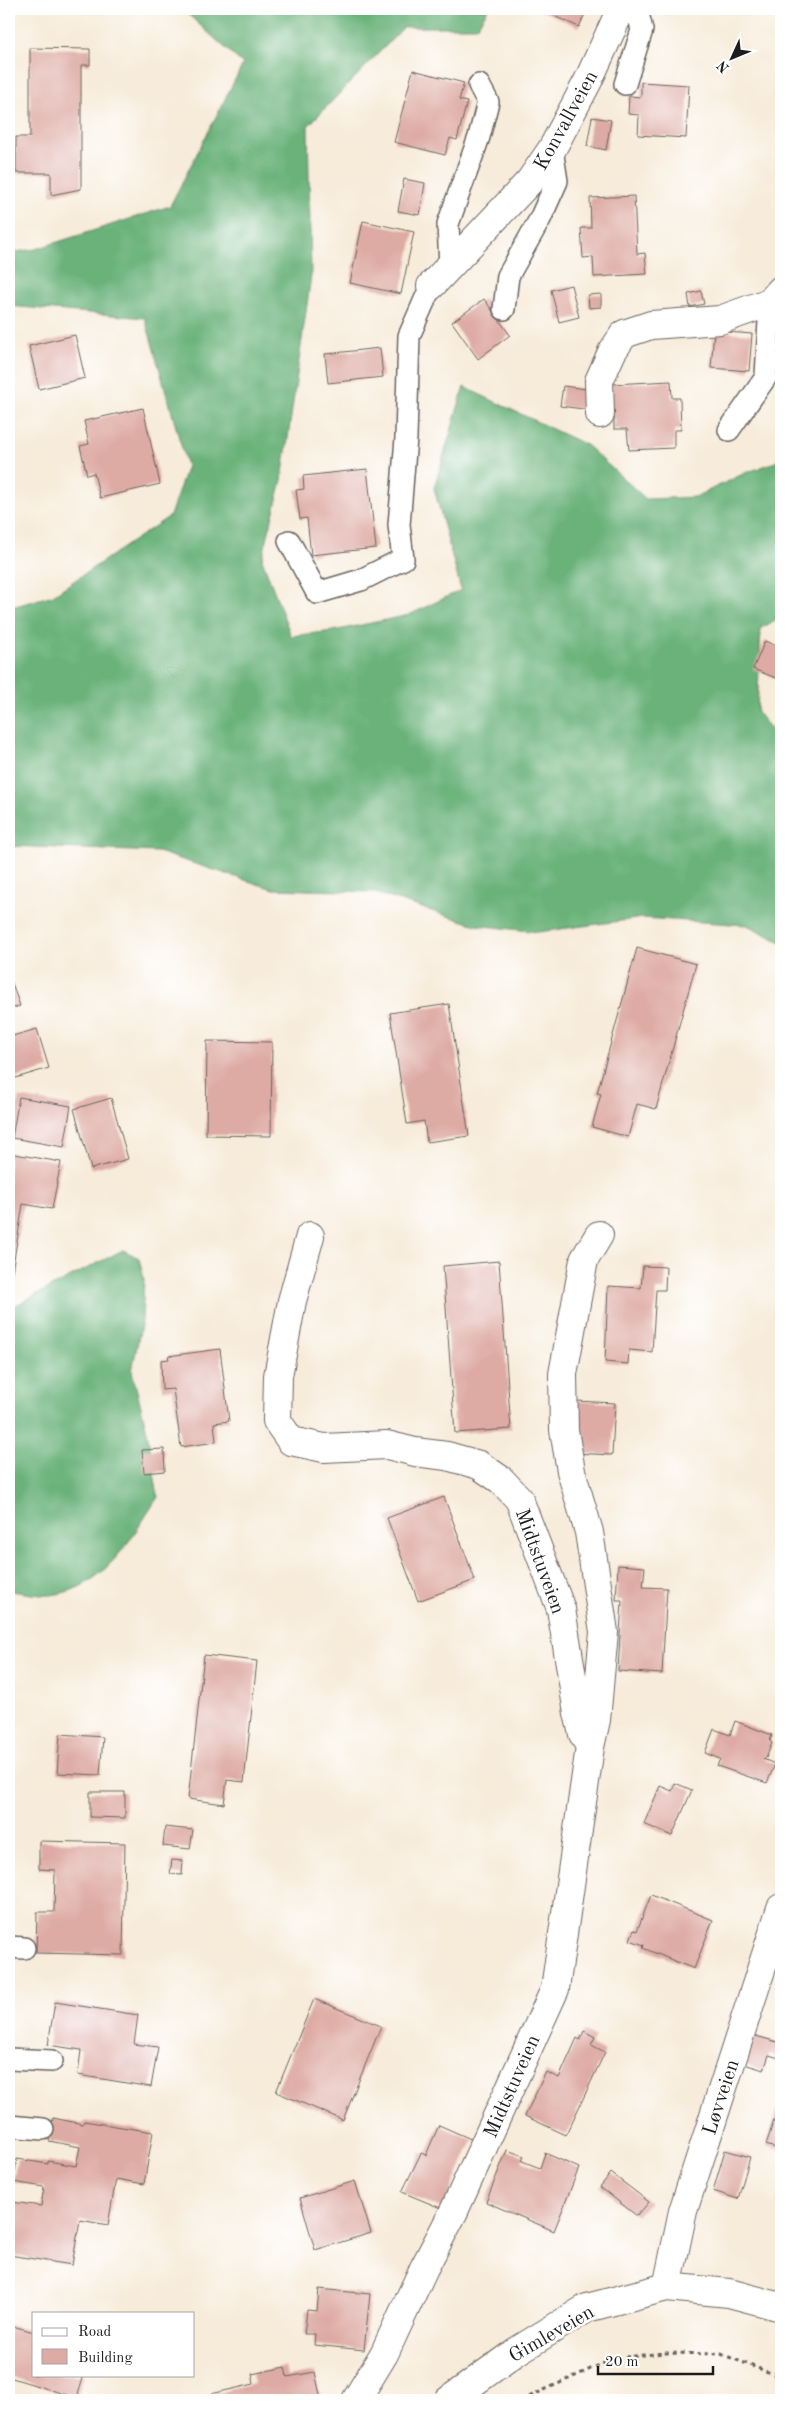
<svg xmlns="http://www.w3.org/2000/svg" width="790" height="2409" font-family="'Old Standard TT',serif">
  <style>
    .forest { fill: #6ab27a; stroke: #43674b }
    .building { fill: #deaba4 }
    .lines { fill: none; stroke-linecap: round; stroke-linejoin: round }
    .service-casing { stroke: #69645e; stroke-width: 24 }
    .minor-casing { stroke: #69645e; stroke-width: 30 }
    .tertiary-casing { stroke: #69645e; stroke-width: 30 }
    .path { stroke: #69645e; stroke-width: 3; stroke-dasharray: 4 4; stroke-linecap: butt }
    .service { stroke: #fff; stroke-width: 21 }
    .minor { stroke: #fff; stroke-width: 28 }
    .tertiary { stroke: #fff; stroke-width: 28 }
    .labels { text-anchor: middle; stroke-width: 5; stroke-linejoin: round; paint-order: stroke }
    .street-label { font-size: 20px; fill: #1c1c1c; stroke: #fff }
  </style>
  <rect width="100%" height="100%" fill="#fff"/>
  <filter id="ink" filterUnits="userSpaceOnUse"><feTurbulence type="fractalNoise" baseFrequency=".02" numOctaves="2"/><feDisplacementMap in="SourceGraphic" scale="10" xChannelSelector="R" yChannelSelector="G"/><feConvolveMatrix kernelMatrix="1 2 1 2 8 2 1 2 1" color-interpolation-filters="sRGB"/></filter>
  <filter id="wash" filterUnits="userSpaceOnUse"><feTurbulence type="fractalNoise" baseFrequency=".0096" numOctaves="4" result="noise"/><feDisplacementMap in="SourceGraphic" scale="20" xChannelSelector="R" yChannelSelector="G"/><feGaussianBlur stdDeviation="1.12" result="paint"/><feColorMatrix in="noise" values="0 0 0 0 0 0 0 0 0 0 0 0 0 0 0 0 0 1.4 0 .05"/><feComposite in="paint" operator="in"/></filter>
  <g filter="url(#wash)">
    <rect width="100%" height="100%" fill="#f7ebd9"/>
    <path class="forest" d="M182,9h306l-11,18h-73l-96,99 3,150 -29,204 -20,79 29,77 42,-5 76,-16 52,-25 -27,-102 30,-101 122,58 60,54 49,-2 50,-24 36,-13v158l-20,10 -4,84 24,29v201l-34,-17 -104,-7 -105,14 -62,-7 -104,-33 -99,-3 -115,-37 -149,-6v-238l44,-13 117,-79 17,-50 -42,-148 -136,-12v-53l27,-4 134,-43 73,-142z
      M123,1250l16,8 5,21 -2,42 -10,50 15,60 11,66c-27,41 -53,92 -107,98 -13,1 -29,-3 -42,-4v-286h7z"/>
    <g id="blocks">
      <path class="building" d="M538,9h49l-8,18z
        M30,48l60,1v16h-9v124l-30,6v-22h-35v-36h14z
        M413,70l51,13 -5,17 8,2 -10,38 -7,-2 -5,17 -51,-13z
        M641,82l48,3 -3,53 -48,-3 1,-20 -11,-1 1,-18 12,1z
        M592,117l19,3 -5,30 -19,-4z
        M404,179l21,4 -5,32 -22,-4z
        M634,196l3,58 8,-1 2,21 -53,3 -1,-20 -10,1 -2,-30h10l-1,-30z
        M363,221l51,11 -13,62 -51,-11z
        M571,285l8,32 -20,5 -8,-32z
        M701,291l3,13 -14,3 -2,-13z
        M601,294v13l-12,1 -1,-13z
        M484,299l26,36 -32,24 -26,-37z
        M714,331l38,3 -3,37 -38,-3z
        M75,335l10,43 -46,11 -10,-43z
        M380,348l3,29 -55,6 -3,-29z
        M671,381l1,17h8l1,32h-7v18l-45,2 -2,-21h-13v-11h-5l3,-34z
        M563,386l31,4 -3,20 -31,-4z
        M143,408l17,76 -60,14 -6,-25 -7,2 -7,-29 9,-2 -5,-23z
        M367,469l9,79 -65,7 -4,-37 -7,1 -4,-29 8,-1 -1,-13z
        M765,641l16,7v32l-28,-11z
        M637,948l59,16 -40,145 -19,-5 -9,33 -36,-10 9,-33 -4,-1z
        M9,975l11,31 -11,3z
        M449,1004l20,132 -42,6 -3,-21 -17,3 -17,-111z
        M37,1029l12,39 -40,12v-43z
        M207,1041l65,1 -1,94 -65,-1z
        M19,1097l52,9 -7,41 -52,-9z
        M111,1098l17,61 -37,10 -17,-60z
        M9,1153l52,9 -9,47 -29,-5 -11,68 -3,-1z
        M499,1261l12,168 -56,4 -12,-167z
        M643,1266l23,1 -1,23h-9l-4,62 -23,-2 -1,14 -23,-2 3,-76 33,2z
        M220,1349l9,72 -15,2 2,19 -35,5 -8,-58 -11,1 -1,-30 8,-1 -1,-3z
        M576,1401l39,2 -3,52 -38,-2z
        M164,1449l1,22 -21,2 -2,-23z
        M444,1497l31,83 -57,21 -31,-83z
        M618,1565l27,2 -2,20 24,1 -5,86 -44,-3 4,-71h-6z
        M204,1655l53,6 -13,121 -17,-2 -3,24 -36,-5z
        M735,1721l37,14 -2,6 2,2 -6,15 -3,1 12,5 -8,19 -50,-17 3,-7 -15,-6 9,-24 16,6z
        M60,1734l43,3 -3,38 -43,-2z
        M675,1783l17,7 -20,46 -28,-12 16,-38 12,5z
        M90,1792h35v26l-35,-1z
        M165,1827l28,3 -3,19 -27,-3z
        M39,1841l86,2 -2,112 -87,-2 1,-41h17l1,-42 -16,-1z
        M172,1860l11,1 -1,14 -12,-1z
        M651,1895l62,25 -19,49 -51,-21 1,-3 -14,-5 4,-10 3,1z
        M314,1999l67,27 -38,94 -67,-28z
        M55,2002l83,13 -4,29 24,3 -7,40 -73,-12 3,-25 -33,-5z
        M584,2031l11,6 -4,8 14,7 -39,83 -41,-19 21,-44 13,6 18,-40 3,2z
        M752,2035l29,8 -2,15 -10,-3 -5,15 -20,-6z
        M781,2098v52l-15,-5z
        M53,2118l30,6 1,-3 69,11 -9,52 -28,-5 -8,46 -28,-5 -8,45 -63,-10v-51h3v-2l29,4 3,-19 -31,-5 4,-23 31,5v-3l28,5 4,-19 -31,-6z
        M439,2125l34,15 -30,69 -41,-17 19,-39 5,2z
        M507,2150l17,6 -2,5 18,7 5,-15 34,15 -25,63 -68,-29z
        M725,2150l25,7 -12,42 -25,-8z
        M611,2173l38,29 -12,14 -37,-29z
        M355,2181l16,52 -56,17 -15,-52z
        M319,2289l51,5 -6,56 -50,-5 1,-11h-11l3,-24 10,1z
        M9,2325l25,7v43h50l-7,23 -68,-21z
        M285,2367l2,10 28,-5 6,28h-109l-1,-6 43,-10 -2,-10z"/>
    </g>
  </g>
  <g filter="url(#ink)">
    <use href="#blocks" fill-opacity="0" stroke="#69645e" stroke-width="1"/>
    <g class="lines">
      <g class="service-casing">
        <path id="service" d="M625,84l17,-54 -5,-21
          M450,266l-2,-42 31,-87 9,-35 -9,-17
          M504,309l4,-33 32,-57 17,-38 -5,-32
          M729,430l37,-53 4,-75
          M289,541l28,52 44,-13 42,-21 -4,-34 7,-87 3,-102 22,-50
          M9,1947l15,1
          M9,2059l43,2
          M9,2126l34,3"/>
      </g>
      <g class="minor-casing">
        <path id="minor" d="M431,286l99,-105 22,-32 36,-68 33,-72
          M600,414l-1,-33 13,-29 12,-18 27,-9 69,-5 50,-18 11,-12
          M310,1236l-18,65 -14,75 -1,45 14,20 33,7 63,-3 28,7 32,4 32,9 22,15 18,19 42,110 17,104 5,21 5,9
          M667,2287l16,-76 98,-303
          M356,2400l28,-46 40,-86 30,-57 101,-222 35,-242 6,-27 8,-88 -15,-100 -18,-61 -7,-41 -1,-56 21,-114 15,-25"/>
      </g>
      <g class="tertiary-casing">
        <path id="tertiary" d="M449,2400l68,-49 70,-43 80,-21 62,6 52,14"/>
      </g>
      <path class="path" d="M522,2400l93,-42 49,-5 57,1 60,23"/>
      <use href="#service" class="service"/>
      <use href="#minor" class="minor"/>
      <use href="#tertiary" class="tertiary"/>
    </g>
  </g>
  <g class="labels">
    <g class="street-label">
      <text transform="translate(565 120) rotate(-61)" y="7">Konvallveien</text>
      <text transform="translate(541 1561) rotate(70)" y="7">Midtstuveien</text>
      <text transform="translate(511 2086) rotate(-66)" y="7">Midtstuveien</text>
      <text transform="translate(720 2097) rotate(-72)" y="7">Løvveien</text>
      <text transform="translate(551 2333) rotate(-30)" y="7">Gimleveien</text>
    </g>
  </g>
  <rect width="790" height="2409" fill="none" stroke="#fff" stroke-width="30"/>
  <rect x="32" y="2312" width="162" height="65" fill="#ffffff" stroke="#a4a4a4"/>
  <rect x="42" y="2328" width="25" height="8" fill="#ffffff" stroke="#a4a4a4"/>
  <text x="78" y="2336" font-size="15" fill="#1c1c1c">Road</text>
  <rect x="42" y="2349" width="25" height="15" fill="#deaba4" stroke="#a4a4a4"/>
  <text x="78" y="2362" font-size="15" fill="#1c1c1c">Building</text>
  <g transform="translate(732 58) rotate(226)" stroke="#ffffff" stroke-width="4" paint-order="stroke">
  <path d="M0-4L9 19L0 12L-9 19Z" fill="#1c1c1c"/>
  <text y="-8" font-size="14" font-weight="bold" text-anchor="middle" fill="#1c1c1c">N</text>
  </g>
  <path d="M598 2366v8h115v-8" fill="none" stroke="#1c1c1c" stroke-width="2.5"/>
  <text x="605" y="2366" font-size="15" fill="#1c1c1c" stroke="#ffffff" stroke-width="4" paint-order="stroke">20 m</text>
</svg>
